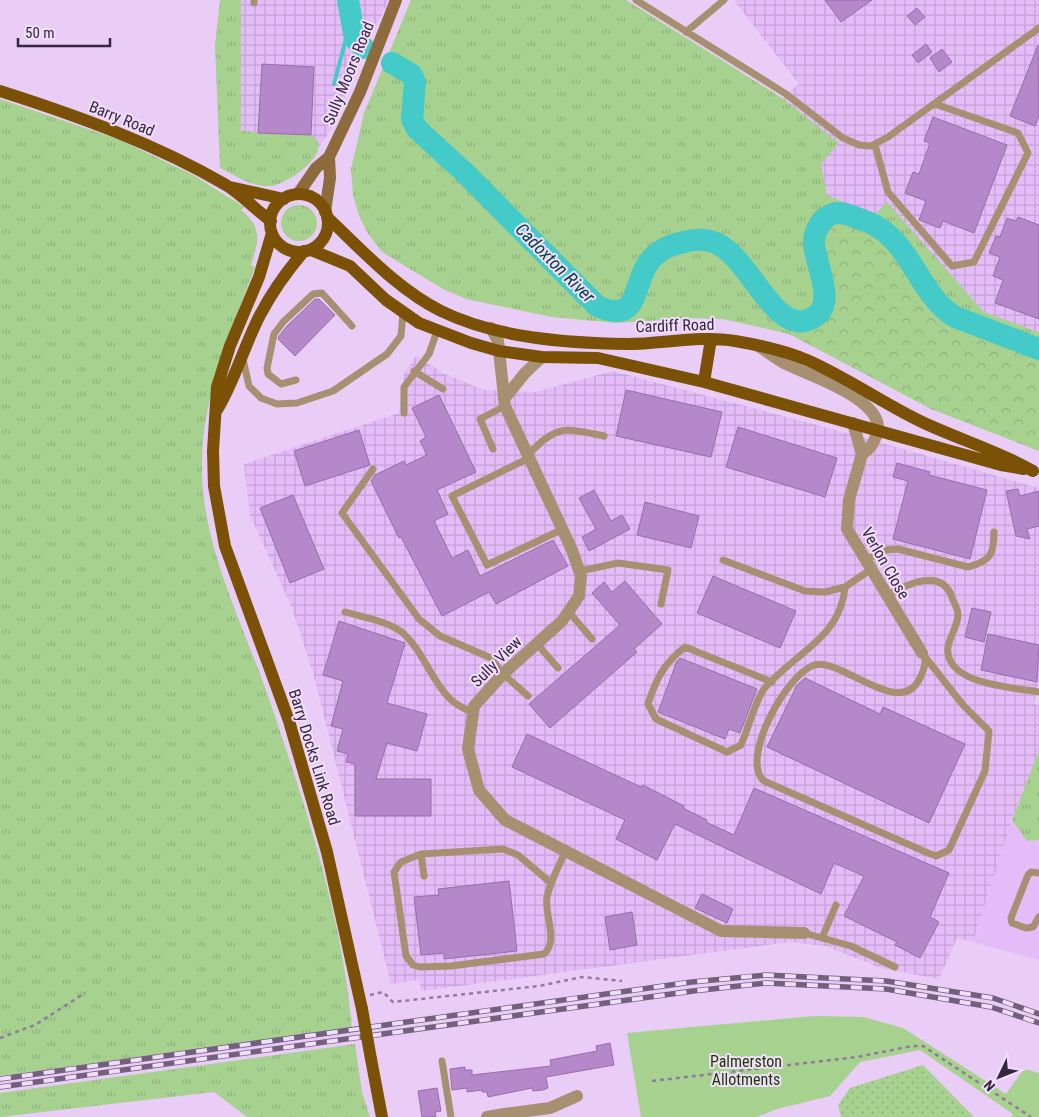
<svg xmlns="http://www.w3.org/2000/svg" width="1039" height="1117" font-family="'Roboto Condensed',sans-serif">
  <style>
    .built { fill: #e4bcf8 }
    .industrial { fill: url(#industrial-grid) }
    .grass { fill: url(#grass-tufts) }
    .forest { fill: url(#forest-crowns) }
    .park { fill: url(#park-dots) }
    .garden { fill: #a6d18e }
    .lines { fill: none; stroke-linecap: round; stroke-linejoin: round }
    .stream { stroke: #44cac9; stroke-width: 4 }
    .river { stroke: #44cac9; stroke-width: 22 }
    .building { fill: #b488c9; stroke: #986dac }
    .path { stroke: #917a9b; stroke-width: 2.5; stroke-dasharray: 4 4; stroke-linecap: butt }
    .lane { stroke: #a79071; stroke-width: 7 }
    .street { stroke: #a79071; stroke-width: 12 }
    .secondary { stroke: #8d6b3c; stroke-width: 12 }
    .primary { stroke: #7a5107; stroke-width: 12 }
    .rail-casing { stroke: #755f7e; stroke-width: 5.5 }
    .rail { stroke: #f1defa; stroke-width: 4; stroke-dasharray: 11; stroke-linecap: butt }
    .primary-bridge { stroke: #7a5107; stroke-width: 12 }
    .labels { text-anchor: middle; stroke-width: 4; stroke-linejoin: round; paint-order: stroke }
    .street-label { font-size: 16px; fill: #37253f; stroke: #f1defa }
    .park-label { font-size: 16px; fill: #1a3701; stroke: #f1defa }
    .water-label { font-size: 18px; font-style: italic; fill: #024141; stroke: #f1defa }
  </style>
  <defs>
    <pattern id="industrial-grid" width="8" height="8" patternUnits="userSpaceOnUse" patternTransform="scale(1.25)"><rect width="8" height="8" fill="#e4bcf8"/><path d="M0 4h8M4 0v8" fill="none" stroke="#c4a1d6"/></pattern>
    <pattern id="grass-tufts" width="24" height="20" patternUnits="userSpaceOnUse" patternTransform="scale(1.25)"><rect width="24" height="20" fill="#a6d18e"/><path d="M3 7l-1-3M5 7V3M7 7l1-3M15 17l-1-3M17 17v-4M19 17l1-3" fill="none" stroke="#90b37c"/></pattern>
    <pattern id="forest-crowns" width="20" height="18" patternUnits="userSpaceOnUse" patternTransform="scale(1.25)"><rect width="20" height="18" fill="#a6d18e"/><path d="M2 6a3 3 0 1 1 6 0M12 15a3 3 0 1 1 6 0" fill="none" stroke="#90b37c"/></pattern>
    <pattern id="park-dots" width="8" height="8" patternUnits="userSpaceOnUse" patternTransform="scale(1.25)"><rect width="8" height="8" fill="#a6d18e"/><path d="M2 2h.1M6 6h.1" fill="none" stroke="#90b37c" stroke-width="1.8" stroke-linecap="round"/></pattern>
  </defs>
  <rect width="100%" height="100%" fill="#e9cdf6"/>
  <path class="built" d="M1012,820l15,20h12v120l-66,-18z"/>
  <path class="industrial" d="M241,0h148l-28,56 -28,70 -14,21v-4l-8,-8 -70,-4z
    M737,0h302v332l-55,-20 -97,-110 -13,13 -47,-20 -6,-31 -45,-56 10,-14 13,-10 -64,-82z
    M416,356l29,18 39,16 51,2 78,-21 234,62 192,55v194l-5,22 5,1v45l-27,70 -39,122 -16,-4 -18,41 -58,-11 -55,-22 -36,-4 -369,49 -1,-11 -29,4 -77,-308 -22,-68 -42,-93 -6,-51 155,-51 5,-39z"/>
  <path class="grass" d="M220,0h21v131l70,4c27,15 -25,51 -41,51 -18,1 -34,-10 -50,-18l-5,-123z
    M411,0h215l156,98 57,45 -18,21 6,31 47,20 13,-13 97,110 55,20v17l-84,-32 -19,-16 -26,-41 -20,-26 -68,-14c-4,7 -8,14 -8,22 0,22 23,51 3,71 -7,8 -19,14 -28,21l-66,-15 -33,-1 -74,5 -64,-6 -86,-18 -23,-10 -61,-37 -15,-20 -8,-16 -6,-21 -2,-26 13,-56z
    M0,99l120,41 73,35 51,32 -3,3c22,18 18,30 10,55l4,2c-23,62 -52,126 -53,194 -2,81 39,158 65,232 37,108 75,221 85,335l-352,48z
    M281 223a18 18 0 1 1 36 0a18 18 0 1 1-36 0Z
    M1039,750v90l-12,1 -15,-21z
    M355,1044l7,48 8,25h-123l-33,-25 -214,25v-24z"/>
  <path class="forest" d="M840,213c13,4 28,6 40,13 34,22 42,70 75,91l84,32v102l-108,-42 -142,-75c12,-9 28,-17 34,-31 12,-28 -35,-81 17,-90z"/>
  <path class="park" d="M923,1065l51,52h-133l-3,-12 12,-17z"/>
  <path class="garden" d="M814,1016l49,1 40,11 103,66 18,-25 15,4v44h-28l2,-3 -93,-64 -60,12 -30,34 -53,13 -21,8h-115l-14,-84z"/>
  <g class="lines">
    <path class="stream" d="M334,84l18,-68"/>
    <path class="river" d="M348,0l7,39 9,9
      M392,63l19,11 4,8 -3,37 5,10 47,43 133,134c41,18 35,-16 50,-41 8,-14 21,-20 37,-23 7,-2 18,-3 26,-1 38,9 61,92 98,79 34,-12 5,-57 6,-79 0,-6 3,-12 6,-17 4,-7 12,-11 19,-11 6,0 13,3 18,5 55,15 56,72 98,99l84,32"/>
  </g>
  <path class="building" d="M825,0h47l-31,22z
    M917,8l8,9 -10,8 -8,-9z
    M926,44l6,8 -14,11 -6,-8z
    M1038,45l1,71 -4,10 -25,-10z
    M942,49l10,13 -13,10 -9,-14z
    M262,64l52,3 -3,68 -53,-2z
    M933,117l74,28 -33,88 -31,-12 -3,7 -21,-8 7,-19 -21,-8 8,-21 6,2 11,-31 -6,-2z
    M1018,217l21,8v94l-44,-16 8,-23 -10,-4 7,-19 -11,-4 7,-17 4,1 7,-19 9,3z
    M315,299h4l16,16 -40,41 -17,-17 1,-3 8,-10z
    M626,390l96,22 -11,45 -95,-21z
    M439,395l37,77 -39,18 11,24 -14,7 18,37 16,-8 12,26 73,-36 15,26 -72,38 -7,-12 -47,24 -41,-79 -2,1 -28,-57 4,-6 29,-14 2,4 21,-10 -7,-14 6,-4 -14,-29z
    M738,427l99,31 -12,39 -99,-30z
    M359,430l11,35 -65,21 -11,-35z
    M897,463l33,9 -1,3 58,15 -17,69 -77,-20 15,-58 -15,-4z
    M1018,489l2,7 19,-5v35l-12,3 3,10 -14,-3 -10,-45z
    M594,490l17,31 11,-6 8,14 -41,22 -7,-14 14,-8 -17,-31z
    M293,495l31,74 -34,14 -30,-75z
    M645,502l54,14 -8,32 -54,-13z
    M713,576l83,35 -16,37 -83,-35z
    M625,581l37,43 -28,25 3,3 -87,76 -21,-24 91,-79 -28,-32 12,-11 8,10z
    M972,608l19,4 -7,30 -19,-5z
    M339,621l66,22 -18,60 40,11 -10,37 -30,-8 -11,36h55v37h-76v-52l-9,-2 2,-8 -11,-3 6,-22 -12,-3 12,-45 -20,-6z
    M988,634l51,11 -2,37 -56,-12z
    M680,658l77,31 -17,44 -11,-4 -4,10 -67,-27 19,-51z
    M805,678l75,36 3,-7 82,37 -36,79 -162,-76 30,-62z
    M527,734l114,53 2,-2 41,21 -1,2 24,12 -1,2 28,13 20,-47 195,85 -19,44 9,5 -19,36 -25,-13 2,-3 -53,-26 20,-40 -30,-13 -13,31 -146,-70 -18,36 -41,-21 9,-19 -113,-53z
    M509,881l8,70 -73,8v-6l-23,2 -7,-58 25,-2 -1,-6z
    M702,894l31,15 -6,14 -32,-15z
    M632,912l5,33 -27,5 -5,-33z
    M610,1043l4,22 -68,12 2,11 -5,2 -10,1 -1,-3 -44,9 -1,-5h-5v-2l-15,2v-4l-15,2 -2,-21 15,-2v3h7v5l79,-9 -1,-6 47,-9 -1,-5z
    M437,1088l4,23 -6,1 1,5h-14l-4,-26z"/>
  <g class="lines">
    <path class="path" d="M370,995l13,-3 10,10 146,-16 43,-9 40,4
      M0,1038l35,-13 50,-32
      M652,1081l205,-24 55,-11h11l108,71"/>
    <path class="lane" d="M636,0l150,94 57,44 16,7 12,1 17,-9 151,-109
      M254,3v-3
      M686,32l38,-32
      M875,145l13,47 64,74 22,-4 54,-109 -10,-20 -83,-29
      M243,359l6,27 12,12 16,6 20,-1 36,-12 54,-37 14,-18 2,-23
      M414,371l29,18
      M296,380l-15,4 -13,-10 -1,-6 7,-34 9,-12 30,-28 9,-1 30,33
      M404,413v-26l25,-33 8,-23
      M493,449l-13,-30 25,-13
      M528,455c29,-31 36,-27 76,-19
      M529,458l-77,38 35,69 76,-36
      M373,469l-31,44 77,106 21,17 51,22 12,16 25,22
      M723,560l82,31 20,1 20,-5
      M865,560l21,-10 12,-1 70,18c23,-6 26,-13 26,-35
      M580,571l38,-8 50,7 -7,34
      M886,596c21,-12 57,-30 67,4 2,4 5,10 5,15 -1,19 -19,31 -5,50 15,20 62,23 86,27
      M568,611l24,28
      M345,612c18,5 43,9 58,21 20,18 28,47 47,66 6,6 15,10 23,14
      M537,644l21,24
      M922,653l41,52 26,26 -4,40 -36,79 -13,6 -8,-3 -164,-72c-25,-22 23,-107 50,-116 26,-8 85,53 105,15 4,-7 6,-12 6,-21
      M772,682l-87,-35c-21,16 -29,32 -37,57l8,15 71,33 14,-7c6,-13 15,-46 23,-56 29,-35 77,-51 81,-102l25,-17
      M421,854l3,22
      M1039,873l-8,-1 -3,3 -17,43 1,5 14,5 7,-1 6,-10
      M551,883l-33,-28 -15,-6 -82,5 -20,8 -7,10 12,84 7,9 7,2 31,-1 93,-12c15,-13 0,-40 3,-57 3,-15 12,-31 18,-45
      M804,933l47,13 44,21
      M822,938l14,-33
      M442,1061l9,56"/>
    <path class="street" d="M491,328l7,13 7,65 67,144 9,26 -2,20 -17,25 -59,53 -29,32 -6,43 11,41 26,30 216,111 83,2
      M760,347c9,6 17,12 26,17 21,11 102,36 91,70 -4,10 -6,14 -15,20
      M504,399l21,-26 17,-16
      M853,423l9,31 -13,46 -2,29 75,124
      M487,1117l17,-3
      M505,1117l-1,-3 46,-6 27,-12"/>
    <path class="secondary" d="M298,194l18,-26 13,-11 31,-65 36,-92
      M325,212l5,-34 -1,-21"/>
    <path class="primary" d="M0,91c78,25 156,53 226,94 16,10 30,25 45,36
      M230,187l54,12
      M270 223a29 29 0 1 1 58 0a29 29 0 1 1-58 0Z
      M327,217c35,33 70,72 114,94 55,27 125,32 186,33 36,0 73,-9 108,-3 24,4 50,10 72,19 39,17 74,42 113,61 37,18 77,29 113,50
      M272,233l-13,44 -29,69 -13,41 -4,64 1,35 11,60 64,175 38,131 35,157
      M311,250l39,16 36,34 33,23 52,20 28,8 43,6 56,1 106,24 297,83 23,4
      M704,382l7,-43
      M217,410c18,-30 27,-64 43,-95 12,-23 27,-44 44,-64
      M371,1059l11,58"/>
    <g class="rail-casing">
      <path id="rail" d="M0,1079l692,-97 74,-7 120,6 107,17 46,16
        M0,1087l693,-96 73,-8 120,6 105,18 48,16"/>
    </g>
    <use href="#rail" class="rail"/>
    <path class="primary-bridge" d="M362,1009l9,50"/>
  </g>
  <g class="labels">
    <g class="street-label">
      <text transform="translate(348 73) rotate(-68)" y="6">Sully Moors Road</text>
      <text transform="translate(122 118) rotate(22)" y="6">Barry Road</text>
      <text transform="translate(675 325) rotate(-2)" y="6">Cardiff Road</text>
      <text transform="translate(886 563) rotate(60)" y="6">Verlon Close</text>
      <text transform="translate(496 661) rotate(-45)" y="6">Sully View</text>
      <text transform="translate(315 757) rotate(73)" y="6">Barry Docks Link Road</text>
    </g>
    <g class="park-label">
      <text x="746" y="1067">Palmerston<tspan x="746" dy="18">Allotments</tspan></text>
    </g>
    <g class="water-label">
      <text transform="translate(555 263) rotate(45)" y="6">Cadoxton River</text>
    </g>
  </g>
  <g transform="translate(999 1077) rotate(227)" stroke="#f1defa" stroke-width="4" paint-order="stroke">
  <path d="M0-4L9 19L0 12L-9 19Z" fill="#37253f"/>
  <text y="-8" font-size="14" font-weight="bold" text-anchor="middle" fill="#37253f">N</text>
  </g>
  <path d="M18 38v8h92v-8" fill="none" stroke="#37253f" stroke-width="2.5"/>
  <text x="25" y="38" font-size="15" fill="#37253f" stroke="#f1defa" stroke-width="4" paint-order="stroke">50 m</text>
</svg>
